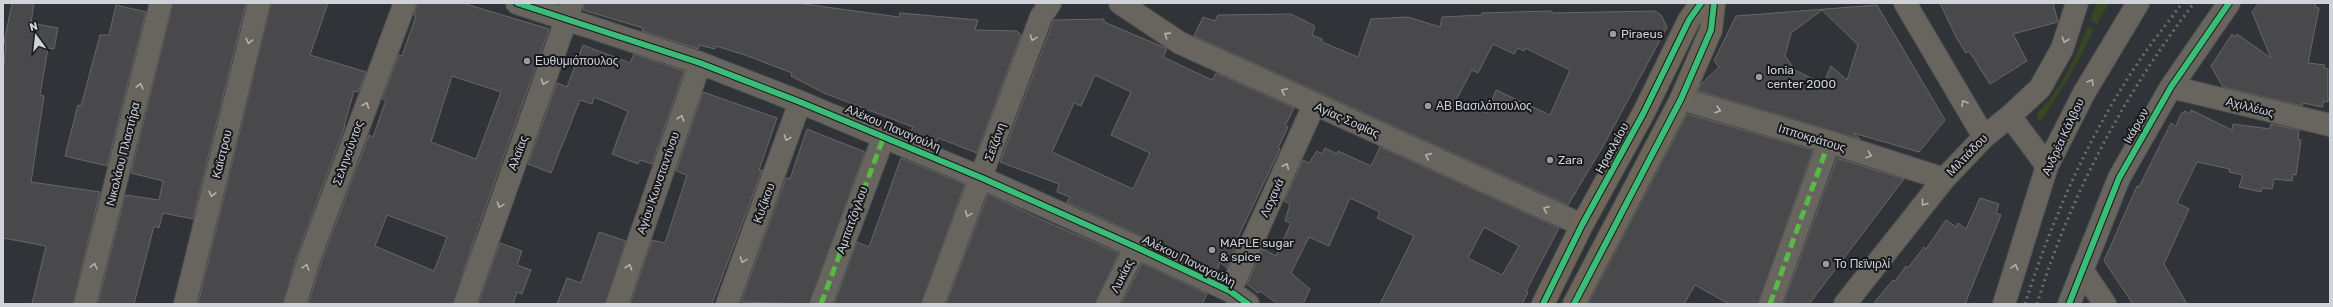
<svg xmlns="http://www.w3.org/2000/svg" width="2333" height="307" font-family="Rubik,sans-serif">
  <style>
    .green { fill: #364721 }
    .building { fill: #49484a; stroke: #686768; fill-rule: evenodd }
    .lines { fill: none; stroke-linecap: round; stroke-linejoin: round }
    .minor-casing { stroke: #4e5053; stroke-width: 24 }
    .major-casing { stroke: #4e5053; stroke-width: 24 }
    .minor { stroke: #68645e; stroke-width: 22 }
    .major { stroke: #6d6659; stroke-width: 22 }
    .rail { stroke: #716e6a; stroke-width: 3; stroke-dasharray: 2 4; stroke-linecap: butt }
    .quiet { stroke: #58b947; stroke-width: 5; stroke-dasharray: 10 5; stroke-linecap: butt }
    .cycleway-casing { stroke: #17191d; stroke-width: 8 }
    .cycleway { stroke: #3abd76; stroke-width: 6 }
    .oneway { stroke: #b1b2b4 }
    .poi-dot { fill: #989ba0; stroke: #17191d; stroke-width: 1.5 }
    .labels { text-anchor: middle; stroke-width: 4; stroke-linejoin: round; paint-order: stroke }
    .poi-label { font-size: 12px; fill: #d0d3d9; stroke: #17191d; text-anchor: start }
    .street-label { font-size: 12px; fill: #d0d3d9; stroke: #17191d }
  </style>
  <rect width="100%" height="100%" fill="#303337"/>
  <path class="green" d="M2097,3h12l-12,21 -7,-4z
    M2088,26l6,3c-15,32 -32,61 -52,90l-3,2 -3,-7c26,-24 39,-56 52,-88z"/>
  <path class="building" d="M12,3h22l-3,20 27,5 -4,21 -6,-1 -8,47 4,1 -13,86 69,10 -27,112h-41l14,-58 -43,-8v-164l3,-31h-2z
    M173,3h73l-53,216 -30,-6 -4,15 -5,-2 -20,78h-36l27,-109 34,5 4,-19 -32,-8z
    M271,3h57l-18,52 56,17 -8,20 -4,-1 -10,35h1l-48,129 -14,49h-85z
    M417,3h45l87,26 -73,205 -23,70h-145l13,-41 48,-128 4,2 13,-37 -4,-1 17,-44 3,1 14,-40h-2zM452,76l49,16 -25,67 -45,-17zM387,215l60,22 -13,34 -59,-25z
    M584,3h213l102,14 1,-4 78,7 -3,10 42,1 4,4 -44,118 -39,-15 -3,7 -25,-11 3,-7 -89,-34 -33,-17 1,-3 -47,-18 -29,-9 -1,3 -16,-4 -1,4 -56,-18 1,-3 -60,-18z
    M1940,3h113l5,19 -45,12 14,27 -37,23 -21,-33 -3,2 -9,-14z
    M2259,3h57l-1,4 4,1 -11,55 17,2 -1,3 4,1v33l-4,-1 -2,6 -19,-4 -1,3 -79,-19 -12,-21 21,-32 3,3 2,-3 34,24 -19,-46z
    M116,5l30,7 -39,154 -42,-10 13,-51 3,1 19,-71h9z
    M1877,5l68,115 -26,32 -66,-19 7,6 -162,-48 3,-7 18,-17 -5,-6 22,-45zM1822,10l36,35 -11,35 -16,-14 -8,18 -28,-14 -10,-14 6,-23z
    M1552,11v2l103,-2 6,4 6,12 -61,114 -38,64 -374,-169 9,-19 12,4 3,-6 73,-1 24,12 -3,9 10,4v3l36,15 13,-38 37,-2 32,10 2,-10 40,-2v-2zM1493,44l21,10 4,-6 6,3 1,-3 45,22 -20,45 -54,-25 -9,23 -31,-13 16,-30 6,3z
    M1104,19v3l59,25 4,2 -4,8 49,23 4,-7 78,35 -9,18 3,1 -10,21 2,1 -42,88 2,1 -13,30 -7,-6 -3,9 -150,-69 3,-5 -13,-5 2,-8 -59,-22 54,-142zM1095,75l36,17 -20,43 39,18 -17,36 -81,-37 22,-49 7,3z
    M583,45l47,18 4,-9 50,17 -32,93 -12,-4 -2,4 -26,-10 16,-43 -34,-14 -2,7 -12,-4 -29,73 -23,-9 29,-81 10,4z
    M703,92l74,26 -18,52h3l-50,134h-82l22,-64 13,3 22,-68 -11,-4z
    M2191,110l41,20 1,-6 37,5 1,-5 28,6 -1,10h3l-5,35 -3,-1 -1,7 -18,-2 -2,10 -10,-1 -1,4 -22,-5 4,-12 -14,-3 1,-3 -33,-7 -20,41 12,6 -25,55 23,40h-54l-29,-43 33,-75 2,1 32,-64 5,3 5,-12 4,-3 5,3z
    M1687,114l126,36 -55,154h-29l-34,-19 -11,19h-96z
    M807,129l58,23 -56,152 -68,-2 45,-124 4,1z
    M1380,147l179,81 -33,63 2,1 -6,12h-142l34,-68 -37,-18 3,-6 -30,-14 -21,48 -20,-9 -18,36 19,16 -7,15h-25l-18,-13 -2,2 -11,-9 16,-35 13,7 15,-33 -6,-2 5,-17 -6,-3 19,-41 6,3 8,-12 5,3 3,-6 12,6 1,-3 33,15zM1484,227l35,19 -17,29 -34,-17z
    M901,158l64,26 -44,120h-87l23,-62 12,5z
    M1837,158l67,21 -95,125h-26z
    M988,194l52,25 79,34 -24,51h-149z
    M1980,198l19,6 -3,9 5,2 -36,89h-92l20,-24 2,1 11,-15 2,2 16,-21 2,2 20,-29 10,7 2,-4 8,6z
    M599,232l27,9 -21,63h-48l10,-26 14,5z
    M500,243l22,8 -5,14 14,5 -9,24 -5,-2 -4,12h-35z
    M1142,263l65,31 -5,10h-81z"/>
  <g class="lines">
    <g class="minor-casing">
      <path id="minor" d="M517,3l183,60 100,39 182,76 154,69 94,44 18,13
        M1120,3l60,40 402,182
        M1905,3l79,134
        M2171,87l159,38
        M1681,99l148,43 115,37
        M2010,116l37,50
        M2082,270l23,34
        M1230,291l84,-186
        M85,304l76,-301
        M185,304l74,-301
        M295,304l14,-45 96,-256
        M465,304l107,-301
        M617,304l83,-241
        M727,304l73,-202
        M821,304l63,-168
        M933,304l108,-287 9,-14
        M1107,304l29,-57
        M1770,304l59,-162
        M1845,304l99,-125 40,-42 26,-21 30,-28 22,-39 15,-46
        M2004,304l43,-138 37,-73 54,-90
        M2069,304l50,-126 52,-91 58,-84"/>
    </g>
    <g class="major-casing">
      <path id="major" d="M1543,304l39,-79 61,-111 46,-94 12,-17
        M1574,304l107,-205 30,-69 3,-27"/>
    </g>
    <use href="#minor" class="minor"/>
    <use href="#major" class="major"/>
    <path class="rail" d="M2025,304c28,-88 66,-174 119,-250 12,-17 26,-34 38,-51
      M2037,304c33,-109 88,-211 157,-301"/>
    <path class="quiet" d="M821,304l63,-168
      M1770,304l59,-162"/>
    <g class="cycleway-casing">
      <path id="cycleway" d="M517,3l183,60 100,39 182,76 154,69 94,44 18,13
        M1543,304l39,-79 61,-111 46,-94 12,-17
        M1574,304l107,-205 30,-69 3,-27
        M2069,304l50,-126 52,-91 58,-84"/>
    </g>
    <use href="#cycleway" class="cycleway"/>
  </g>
  <defs><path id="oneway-chevron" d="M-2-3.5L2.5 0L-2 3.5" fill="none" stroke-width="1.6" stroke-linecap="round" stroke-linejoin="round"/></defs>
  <g class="oneway">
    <use href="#oneway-chevron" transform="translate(1167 35) rotate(-147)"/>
    <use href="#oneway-chevron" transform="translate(1033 38) rotate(110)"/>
    <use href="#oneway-chevron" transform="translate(2065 40) rotate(109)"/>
    <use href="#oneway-chevron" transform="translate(249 41) rotate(104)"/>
    <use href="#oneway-chevron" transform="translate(544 82) rotate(110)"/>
    <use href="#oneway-chevron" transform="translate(2091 82) rotate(-59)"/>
    <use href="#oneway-chevron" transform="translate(140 86) rotate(-76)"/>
    <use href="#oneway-chevron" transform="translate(1284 91) rotate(-155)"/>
    <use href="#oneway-chevron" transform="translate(1964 103) rotate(-120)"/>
    <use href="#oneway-chevron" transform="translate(366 105) rotate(-69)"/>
    <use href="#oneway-chevron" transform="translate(1718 110) rotate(16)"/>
    <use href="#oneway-chevron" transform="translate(681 118) rotate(-71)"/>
    <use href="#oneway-chevron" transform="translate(787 138) rotate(110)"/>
    <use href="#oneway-chevron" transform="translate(1869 155) rotate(18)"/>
    <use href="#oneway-chevron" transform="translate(1428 156) rotate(-156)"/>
    <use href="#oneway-chevron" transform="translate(1286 166) rotate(-66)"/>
    <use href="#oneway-chevron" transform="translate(212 194) rotate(104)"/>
    <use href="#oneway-chevron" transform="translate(1924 203) rotate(128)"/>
    <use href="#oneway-chevron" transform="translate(500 205) rotate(110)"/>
    <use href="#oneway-chevron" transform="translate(1546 209) rotate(-156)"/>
    <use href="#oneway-chevron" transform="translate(968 214) rotate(111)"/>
    <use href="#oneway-chevron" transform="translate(743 260) rotate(110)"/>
    <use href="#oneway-chevron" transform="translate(94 266) rotate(-76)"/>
    <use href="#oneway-chevron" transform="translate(306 267) rotate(-73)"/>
    <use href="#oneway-chevron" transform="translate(629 267) rotate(-71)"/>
    <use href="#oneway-chevron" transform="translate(2015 267) rotate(-74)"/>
  </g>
  <g class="poi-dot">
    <circle cx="1613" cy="34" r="4"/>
    <circle cx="527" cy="61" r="4"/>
    <circle cx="1759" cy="77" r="4"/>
    <circle cx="1428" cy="106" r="4"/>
    <circle cx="1550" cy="160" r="4"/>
    <circle cx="1212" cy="250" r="4"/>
    <circle cx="1826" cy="264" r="4"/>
  </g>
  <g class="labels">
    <g class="poi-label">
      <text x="1621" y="38">Piraeus</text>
      <text x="535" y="65">Ευθυμιόπουλος</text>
      <text x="1767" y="74">Ionia<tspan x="1767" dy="14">center 2000</tspan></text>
      <text x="1436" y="110">ΑΒ Βασιλόπουλος</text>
      <text x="1558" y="164">Zara</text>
      <text x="1220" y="247">MAPLE sugar<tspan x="1220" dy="14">&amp; spice</tspan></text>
      <text x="1834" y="268">Το Πεϊνιρλί</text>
    </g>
    <g class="street-label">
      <text transform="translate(2250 107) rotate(14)" y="4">Αχιλλέως</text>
      <text transform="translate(1347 120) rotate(24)" y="4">Αγίας Σοφίας</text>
      <text transform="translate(2136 126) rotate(-60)" y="4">Ικάρων</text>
      <text transform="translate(893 128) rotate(23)" y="4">Αλέκου Παναγούλη</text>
      <text transform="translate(2063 137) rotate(-65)" y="4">Ανδρέα Κάλβου</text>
      <text transform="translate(1812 138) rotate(17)" y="4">Ιπποκράτους</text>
      <text transform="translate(995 142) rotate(-70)" y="4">Σεϊζάνη</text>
      <text transform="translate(1612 148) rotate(-61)" y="4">Ηρακλείου</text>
      <text transform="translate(348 153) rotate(-70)" y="4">Σεληνούντος</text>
      <text transform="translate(518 153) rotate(-70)" y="4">Αλαϊας</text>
      <text transform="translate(123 154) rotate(-76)" y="4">Νικολάου Πλαστήρα</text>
      <text transform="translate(222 154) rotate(-76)" y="4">Καϊστρου</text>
      <text transform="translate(1967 155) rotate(-46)" y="4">Μιλτιάδου</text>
      <text transform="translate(658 183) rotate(-71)" y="4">Αγίου Κωνσταντίνου</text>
      <text transform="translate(1272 198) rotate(-66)" y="4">Λαχανά</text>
      <text transform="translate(764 203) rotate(-70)" y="4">Κυζίκου</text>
      <text transform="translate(852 220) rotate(-70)" y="4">Αμπατζόγλου</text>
      <text transform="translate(1189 261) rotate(26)" y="4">Αλέκου Παναγούλη</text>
      <text transform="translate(1122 276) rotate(-63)" y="4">Λυκίας</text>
    </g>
  </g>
  <rect width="2333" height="307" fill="none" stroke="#d0d3d9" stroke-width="8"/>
  <g transform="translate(36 36) rotate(345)" stroke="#17191d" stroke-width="3" paint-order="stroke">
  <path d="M0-3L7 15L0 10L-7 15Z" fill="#d0d3d9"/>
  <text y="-6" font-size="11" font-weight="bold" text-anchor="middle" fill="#d0d3d9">N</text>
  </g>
</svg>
